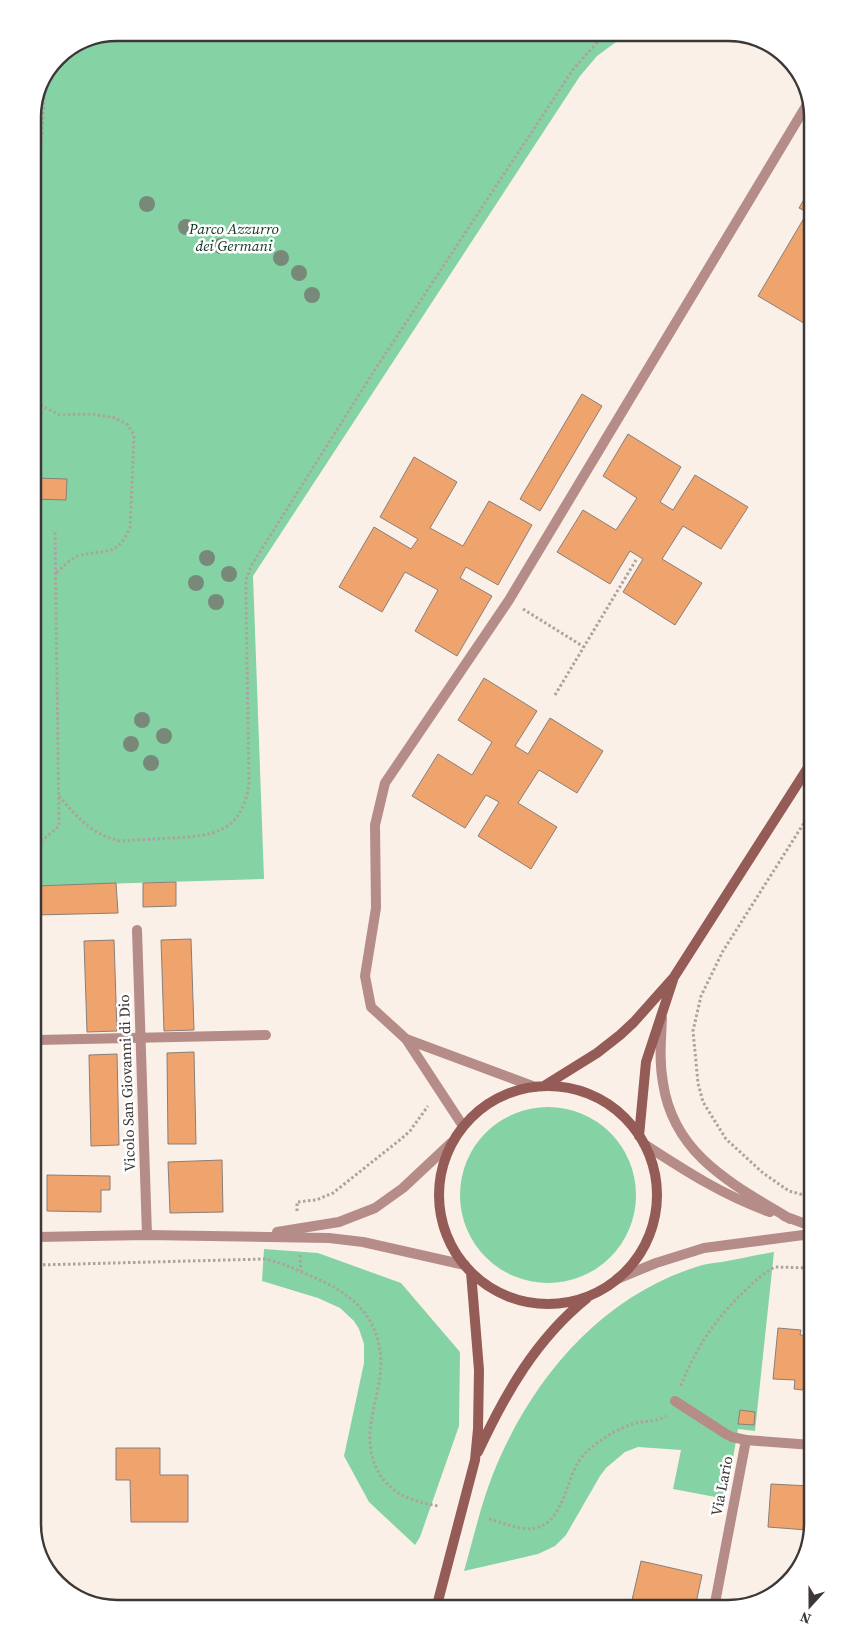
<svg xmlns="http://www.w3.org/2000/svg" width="845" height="1641" font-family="'Source Serif 4',serif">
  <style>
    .green { fill: #85d3a4 }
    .building { fill: #efa36d; stroke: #897f79 }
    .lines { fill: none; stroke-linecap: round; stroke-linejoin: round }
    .path { stroke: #aca39e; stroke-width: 3; stroke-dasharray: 2.5 2.5; stroke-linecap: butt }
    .service { stroke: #b68c89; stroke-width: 10 }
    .minor { stroke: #b68c89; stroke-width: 10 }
    .tertiary { stroke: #b68c89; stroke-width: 10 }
    .secondary { stroke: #955b57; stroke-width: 10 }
    .tree { fill: #788979 }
    .labels { text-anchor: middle; stroke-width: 5; stroke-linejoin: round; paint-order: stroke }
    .park-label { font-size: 15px; font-style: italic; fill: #0d341f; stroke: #fff }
    .street-label { font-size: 15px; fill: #3d3836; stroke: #fff }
    .rim { fill: none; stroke: #3d3836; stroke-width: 2.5 }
  </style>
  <rect width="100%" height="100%" fill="#fbf0e8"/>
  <path class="green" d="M627,34l-30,22 -17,20 -327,500 11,303 -228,7 -3,-747 2,-32 23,-50 27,-18z
    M460 1195a88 88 0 1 1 176 0a88 88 0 1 1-176 0Z
    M264,1249l54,4 83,30 59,69 -1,74 -39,111 -5,8 -46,-43 -25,-46 20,-93v-19l-5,-15 -5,-8 -14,-13 -22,-10 -56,-17z
    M774,1252l-19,179 -17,-2 -12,70 -53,-10 8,-39 -43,-3 -13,5 -19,16 -6,8 -34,59 -11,11 -17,8 -74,17c9,-31 17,-67 29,-97 37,-93 106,-176 203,-207 8,-3 17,-4 26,-5 17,-3 34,-7 52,-10z"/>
  <path class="building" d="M807,194v18l-8,-4z
    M807,213v112l-49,-29z
    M582,394l20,12 -62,105 -20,-12z
    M628,434l53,33 -21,35 13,8 22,-35 53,32 -27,42 -38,-23 -21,33 40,24 -27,42 -52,-33 20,-33 -13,-8 -20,33 -53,-32 26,-42 33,20 21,-32 -34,-22z
    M414,457l43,25 -27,46 33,18 26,-45 43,24 -34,60 -32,-18 -6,11 32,18 -35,60 -42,-25 23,-41 -33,-18 -23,40 -43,-25 35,-60 37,22 7,-10 -38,-22z
    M35,478l32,1 -1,21 -32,-1z
    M484,678l53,33 -22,35 13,8 22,-36 53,33 -26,42 -38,-23 -21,33 39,24 -26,42 -53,-33 21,-34 -13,-7 -21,33 -53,-32 26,-42 34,21 20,-33 -34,-22z
    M176,882v24l-33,1v-24z
    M116,883l2,30 -82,2v-29z
    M191,939l3,91 -30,1 -3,-91z
    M114,940l3,91 -30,1 -3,-91z
    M36,997h2l2,39h-3z
    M194,1052l2,92h-28l-1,-91z
    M117,1054l2,91 -28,1 -2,-91z
    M222,1160l1,52 -53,1 -2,-51z
    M47,1175l63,1v14h-9v22l-54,-1z
    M778,1328l23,2 -1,5 12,1v55l-18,-2 1,-9 -22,-1z
    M740,1410l15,2 -1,13 -16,-1z
    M116,1448h44v27h28v47h-57l-1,-42h-14z
    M771,1484l39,2 -3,44 -39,-3z
    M641,1561l61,14 -6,28h-49l-15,-3z"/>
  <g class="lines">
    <path class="path" d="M33,269l12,-183
      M34,397l8,9 18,9 32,-1 23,4 13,7 6,10 -4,93c-14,31 -25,20 -52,28 -8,3 -16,12 -22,17
      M523,609l61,38
      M555,695l81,-135
      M59,796c18,21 33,39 61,45 17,-1 34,-2 51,-3 42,-2 70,-5 78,-53l-3,-187v-18l5,-14 125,-198 198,-300 31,-34
      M809,815l-86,136 -22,45 -8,35 5,52 5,19 23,37 37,34 26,18 22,6
      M36,843l8,-4 15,-13 -4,-296
      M297,1211v-9l19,-2 17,-7 68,-54 9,-8 18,-25
      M300,1255l1,16
      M38,1265l227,-6c14,3 26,8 39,14 44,18 77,40 77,93 -1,19 -7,38 -10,57 -5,31 6,62 37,75 10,4 20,6 30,8
      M681,1386c14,-38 37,-71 67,-98 8,-8 17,-16 27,-21l36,1
      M489,1519c11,3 22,8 33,9 40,7 42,-44 57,-67 4,-6 8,-10 13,-14 12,-10 26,-18 40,-23 11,-4 24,-1 34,-8"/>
    <path class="service" d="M406,1039l-35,-32 -6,-31 11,-68 -1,-83 10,-42 124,-183 297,-494
      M37,1040l229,-5
      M463,1126l-57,-87 129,48
      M675,1401l51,33 6,3 14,3"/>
    <path class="minor" d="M137,930l10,305
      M715,1603l31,-163 66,5"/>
    <path class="tertiary" d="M662,1018c-1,22 -3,43 1,65 11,73 70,101 127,136
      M644,1144c40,26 80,52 126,68
      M784,1216l27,10
      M277,1232l62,-10 36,-14 28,-20 48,-45
      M37,1237l110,-2 182,3 34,4 102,23
      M617,1279l39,-16 48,-15 107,-14"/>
    <path class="secondary" d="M544,1086l53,-33 23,-18 14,-13 40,-45 135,-211
      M439 1195a109 109 0 1 1 218 0a109 109 0 1 1-218 0Z
      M639,1136l7,-74 27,-82
      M478,1452c27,-58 58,-113 109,-154
      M437,1605l38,-145 3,-31 1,-59 -8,-98"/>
  </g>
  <g class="tree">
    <circle cx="147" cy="204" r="8"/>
    <circle cx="186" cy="227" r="8"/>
    <circle cx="221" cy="246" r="8"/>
    <circle cx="281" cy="258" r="8"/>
    <circle cx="299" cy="273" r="8"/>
    <circle cx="312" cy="295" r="8"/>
    <circle cx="207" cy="558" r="8"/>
    <circle cx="229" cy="574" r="8"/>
    <circle cx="196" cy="583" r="8"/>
    <circle cx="216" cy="602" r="8"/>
    <circle cx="142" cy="720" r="8"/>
    <circle cx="164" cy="736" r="8"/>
    <circle cx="131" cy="744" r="8"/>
    <circle cx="151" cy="763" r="8"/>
  </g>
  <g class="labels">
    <g class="park-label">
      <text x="234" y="234">Parco Azzurro<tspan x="234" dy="17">dei Germani</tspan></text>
    </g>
    <g class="street-label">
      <text transform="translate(127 1083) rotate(-92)" y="5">Vicolo San Giovanni di Dio</text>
      <text transform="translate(722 1486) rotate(-79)" y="5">Via Lario</text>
    </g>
  </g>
  <path d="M0 0H845V1641H0ZM117 41H728A76 76 0 0 1 804 117V1524A76 76 0 0 1 728 1600H117A76 76 0 0 1 41 1524V117A76 76 0 0 1 117 41Z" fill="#fff" fill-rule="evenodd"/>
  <path class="rim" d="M117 41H728A76 76 0 0 1 804 117V1524A76 76 0 0 1 728 1600H117A76 76 0 0 1 41 1524V117A76 76 0 0 1 117 41Z"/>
  <g transform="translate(810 1606) rotate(201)" stroke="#ffffff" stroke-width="4" paint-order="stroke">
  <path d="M0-4L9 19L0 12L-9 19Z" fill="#3d3836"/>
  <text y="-8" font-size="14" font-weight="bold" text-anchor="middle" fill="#3d3836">N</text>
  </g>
</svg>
